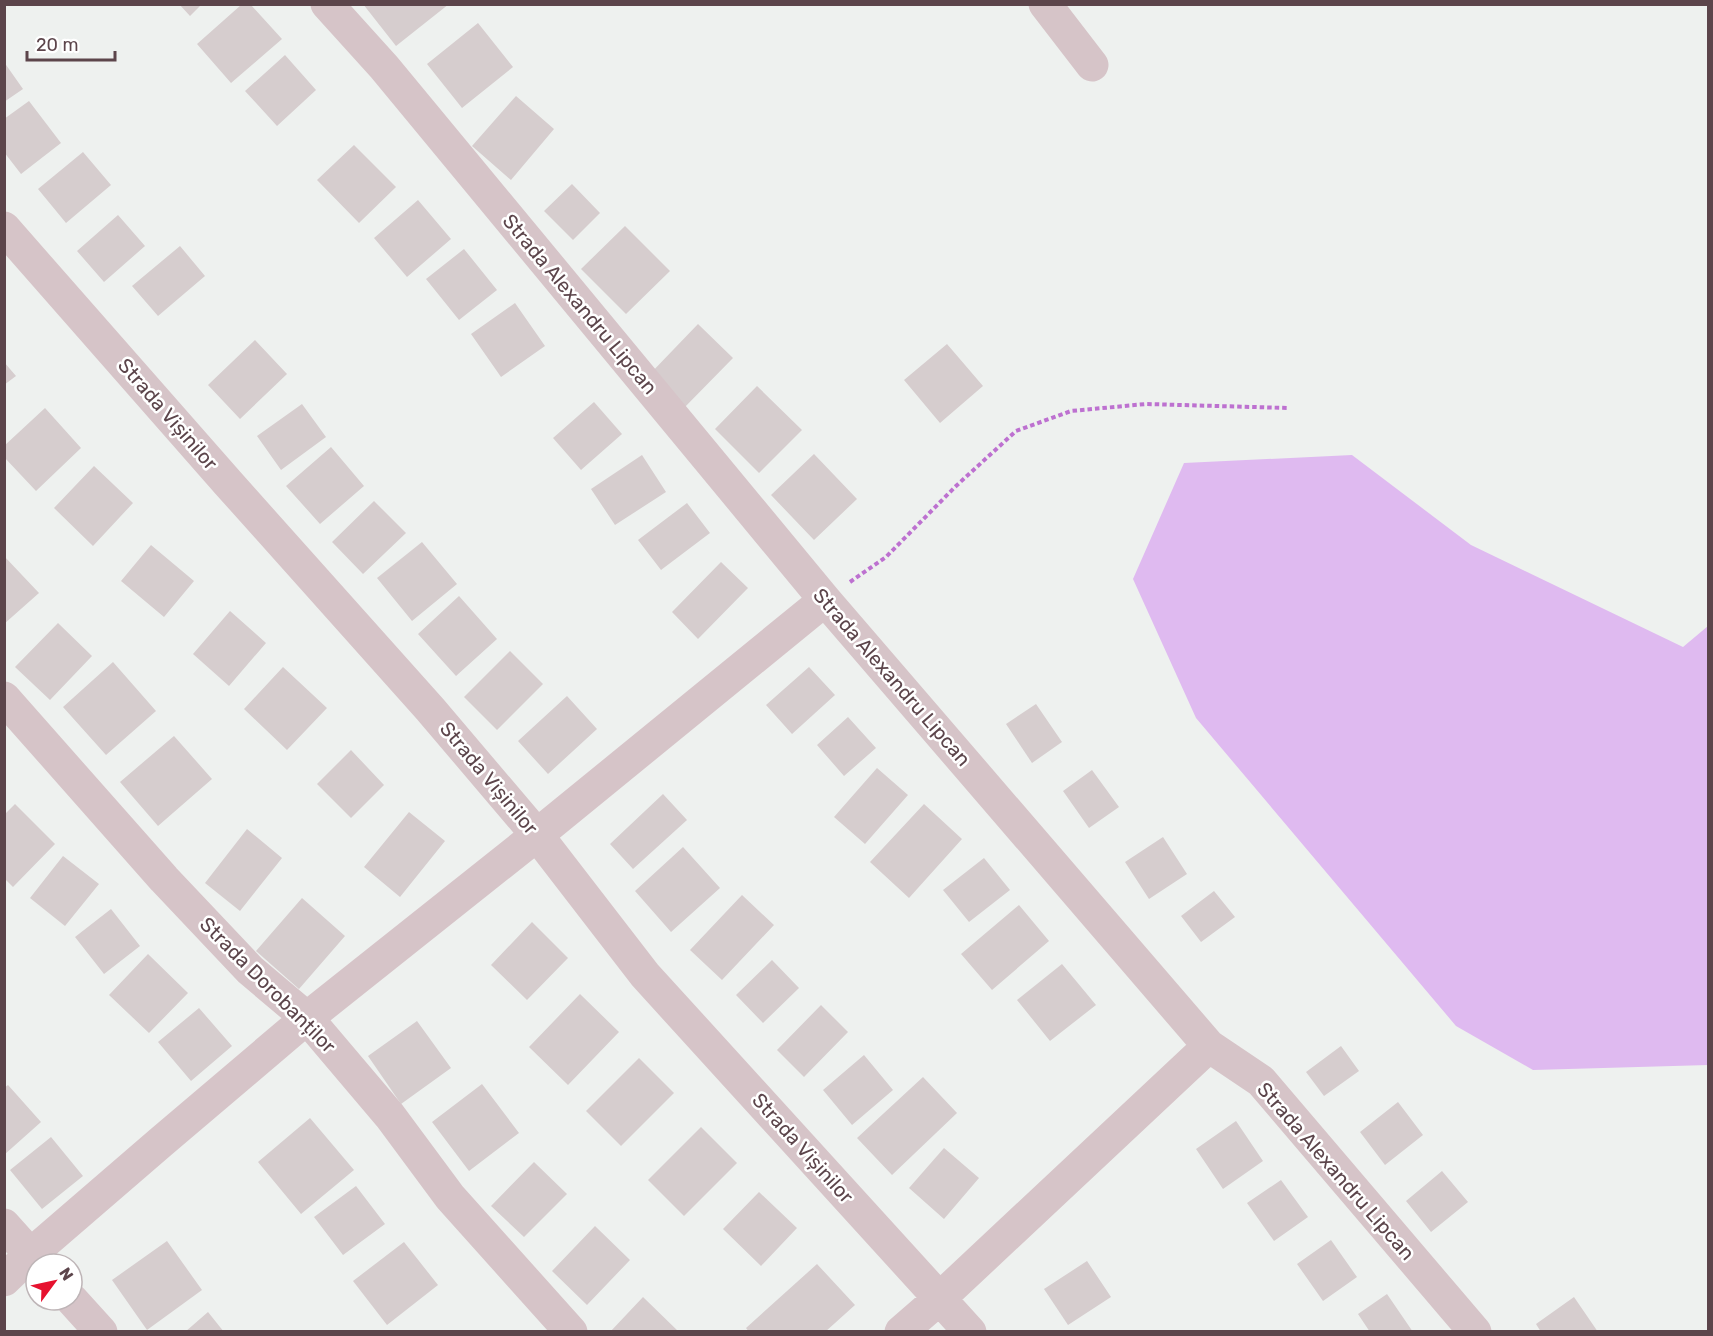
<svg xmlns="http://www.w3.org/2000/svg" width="1713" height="1336" font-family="Rubik,sans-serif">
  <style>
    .green { fill: #dfbaf0 }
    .building { fill: #d6cdce }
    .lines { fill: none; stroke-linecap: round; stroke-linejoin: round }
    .path { stroke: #bd71d0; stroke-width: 4; stroke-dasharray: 4.5 3; stroke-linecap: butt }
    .minor { stroke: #d6c4c8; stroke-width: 33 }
    .labels { text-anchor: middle; stroke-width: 5; stroke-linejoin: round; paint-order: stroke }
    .street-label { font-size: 20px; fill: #5c454b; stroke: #fff }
  </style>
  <rect width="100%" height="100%" fill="#eef1ef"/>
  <path class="green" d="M1352,455l119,90 212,102 25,-21v439l-175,5 -77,-44 -260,-308 -63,-139 51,-116z"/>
  <path class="building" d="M179,4h23l-12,12z
    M363,4h86l-53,42z
    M241,5h10l31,34 -51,44 -34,-39z
    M478,23l35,44 -51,41 -35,-44z
    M285,55l31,35 -39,36 -32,-35z
    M4,62l19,27 -19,13z
    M516,96l38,33 -43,51 -39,-34z
    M29,101l32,42 -40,31 -17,-22v-33z
    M354,145l42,42 -37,36 -42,-43z
    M83,152l28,33 -45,38 -28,-34z
    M572,184l28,29 -27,27 -29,-29z
    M418,200l33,39 -44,38 -33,-39z
    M118,215l27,31 -41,36 -27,-31z
    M625,226l45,45 -44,43 -45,-45z
    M180,246l25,30 -47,40 -26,-30z
    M464,249l33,41 -38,30 -33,-41z
    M515,303l30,43 -44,31 -30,-43z
    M698,324l35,34 -51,52 -34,-34z
    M255,340l32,34 -47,45 -32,-34z
    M947,344l36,42 -43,37 -36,-43z
    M4,362l12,14 -12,9z
    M757,386l45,44 -43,43 -44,-44z
    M594,402l28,32 -41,36 -28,-32z
    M302,404l24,33 -45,33 -24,-34z
    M45,408l36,40 -45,43 -32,-34v-11z
    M331,447l33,39 -44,38 -34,-38z
    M814,454l43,45 -43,41 -43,-45z
    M642,455l24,37 -51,33 -24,-36z
    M94,466l39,37 -40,43 -39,-38z
    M374,501l32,32 -43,41 -31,-32z
    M687,503l23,30 -49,37 -23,-30z
    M422,542l35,42 -45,37 -35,-43z
    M151,545l43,36 -30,36 -43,-36z
    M4,556l35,37 -35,31z
    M721,562l27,26 -50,51 -26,-27z
    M459,596l38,43 -41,37 -38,-42z
    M230,611l36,32 -37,43 -36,-32z
    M58,623l34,33 -42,44 -35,-33z
    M510,651l33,33 -46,46 -33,-33z
    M113,662l43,49 -50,44 -43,-48z
    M283,667l44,41 -40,42 -43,-41z
    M809,667l26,28 -43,39 -26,-29z
    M567,696l30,33 -49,45 -30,-33z
    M1036,704l26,38 -30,21 -26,-39z
    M848,717l28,31 -32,28 -27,-31z
    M174,736l38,43 -54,47 -38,-44z
    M351,750l33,35 -33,33 -34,-34z
    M877,768l31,27 -43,49 -31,-27z
    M1092,770l27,37 -30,21 -26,-37z
    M663,794l24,26 -54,49 -23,-25z
    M15,804l40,40 -42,43 -9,-9v-63z
    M924,804l38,35 -53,59 -39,-36z
    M409,812l36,29 -45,56 -36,-30z
    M247,829l35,29 -42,53 -35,-28z
    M1163,837l24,37 -38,25 -24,-37z
    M683,847l37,41 -49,44 -36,-41z
    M63,856l36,28 -34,42 -35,-28z
    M984,858l26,32 -41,32 -26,-32z
    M1214,891l21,26 -34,25 -20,-26z
    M742,895l32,30 -52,55 -32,-30z
    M302,898l43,38 -46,53 -43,-38z
    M1019,905l30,36 -57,49 -31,-36z
    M111,909l29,37 -36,28 -29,-37z
    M532,922l36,36 -41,42 -36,-35z
    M148,954l40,39 -39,40 -40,-38z
    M772,960l27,28 -36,35 -27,-28z
    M1062,964l34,41 -46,36 -33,-41z
    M580,994l39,38 -51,53 -39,-38z
    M821,1005l27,27 -44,45 -27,-27z
    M199,1008l33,38 -41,35 -33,-39z
    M417,1021l34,47 -50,36 -33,-48z
    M1341,1046l18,25 -35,25 -18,-24z
    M864,1055l29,35 -41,35 -29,-35z
    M639,1058l35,35 -53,53 -35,-35z
    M923,1077l34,36 -65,62 -35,-37z
    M482,1084l37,49 -50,38 -37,-49z
    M8,1085l33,37 -37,33v-67z
    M1398,1102l25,33 -38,30 -25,-33z
    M310,1118l44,52 -53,44 -43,-52z
    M1236,1121l27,40 -40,28 -27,-40z
    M701,1127l36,36 -53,53 -36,-36z
    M51,1137l32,39 -41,33 -32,-39z
    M944,1148l35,30 -35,41 -35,-31z
    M534,1162l33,32 -43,43 -33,-31z
    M1442,1171l26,31 -37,30 -25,-31z
    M1281,1180l27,37 -34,24 -27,-38z
    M356,1186l29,38 -42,31 -29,-38z
    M759,1192l38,36 -36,38 -38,-37z
    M595,1226l35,34 -43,45 -35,-34z
    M1331,1240l26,37 -34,24 -26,-37z
    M167,1241l35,49 -55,40 -35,-50z
    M404,1242l34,43 -51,40 -34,-44z
    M1087,1261l24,36 -43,28 -24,-36z
    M817,1264l38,41 -30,27h-76l-3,-4z
    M1387,1294l26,38h-43l-12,-18z
    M643,1297l36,35h-69z
    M1574,1297l24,35h-57l-5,-8z
    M208,1312l16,20h-39z"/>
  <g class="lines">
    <path class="path" d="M850,582l36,-25 70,-71 60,-55 55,-20 75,-7 142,4"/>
    <path class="minor" d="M327,4l57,63 441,533 384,446 52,35 214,251
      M1045,4l47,61
      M4,228l224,255 202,226 107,126 108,140 325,357
      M4,698l160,181 86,91 57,48 83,98 60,81 121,135
      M4,1225l35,39
      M4,1280l26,-25 131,-113 146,-124 230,-183 288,-235
      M72,1300l29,32
      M901,1332l38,-33 270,-253"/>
  </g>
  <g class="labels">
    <g class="street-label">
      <text transform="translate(580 304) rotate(50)" y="7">Strada Alexandru Lipcan</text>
      <text transform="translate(168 414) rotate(49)" y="7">Strada Vișinilor</text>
      <text transform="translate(892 677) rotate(49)" y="7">Strada Alexandru Lipcan</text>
      <text transform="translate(489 778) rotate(50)" y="7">Strada Vișinilor</text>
      <text transform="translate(268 985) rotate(45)" y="7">Strada Dorobanților</text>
      <text transform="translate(803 1148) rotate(48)" y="7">Strada Vișinilor</text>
      <text transform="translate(1336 1171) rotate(49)" y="7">Strada Alexandru Lipcan</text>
    </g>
  </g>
  <rect width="1713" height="1336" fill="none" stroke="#5c454b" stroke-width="12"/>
  <g transform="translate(54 1282) rotate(57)"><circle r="28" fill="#ffffff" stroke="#beb5b7" stroke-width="1.5"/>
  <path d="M0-4.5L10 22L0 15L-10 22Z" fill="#e6122f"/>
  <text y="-9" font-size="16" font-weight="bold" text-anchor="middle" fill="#5c454b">N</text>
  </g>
  <path d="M27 51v9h88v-9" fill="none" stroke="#5c454b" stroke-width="3"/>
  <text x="36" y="51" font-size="18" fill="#5c454b" stroke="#ffffff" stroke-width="4.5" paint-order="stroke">20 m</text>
</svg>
